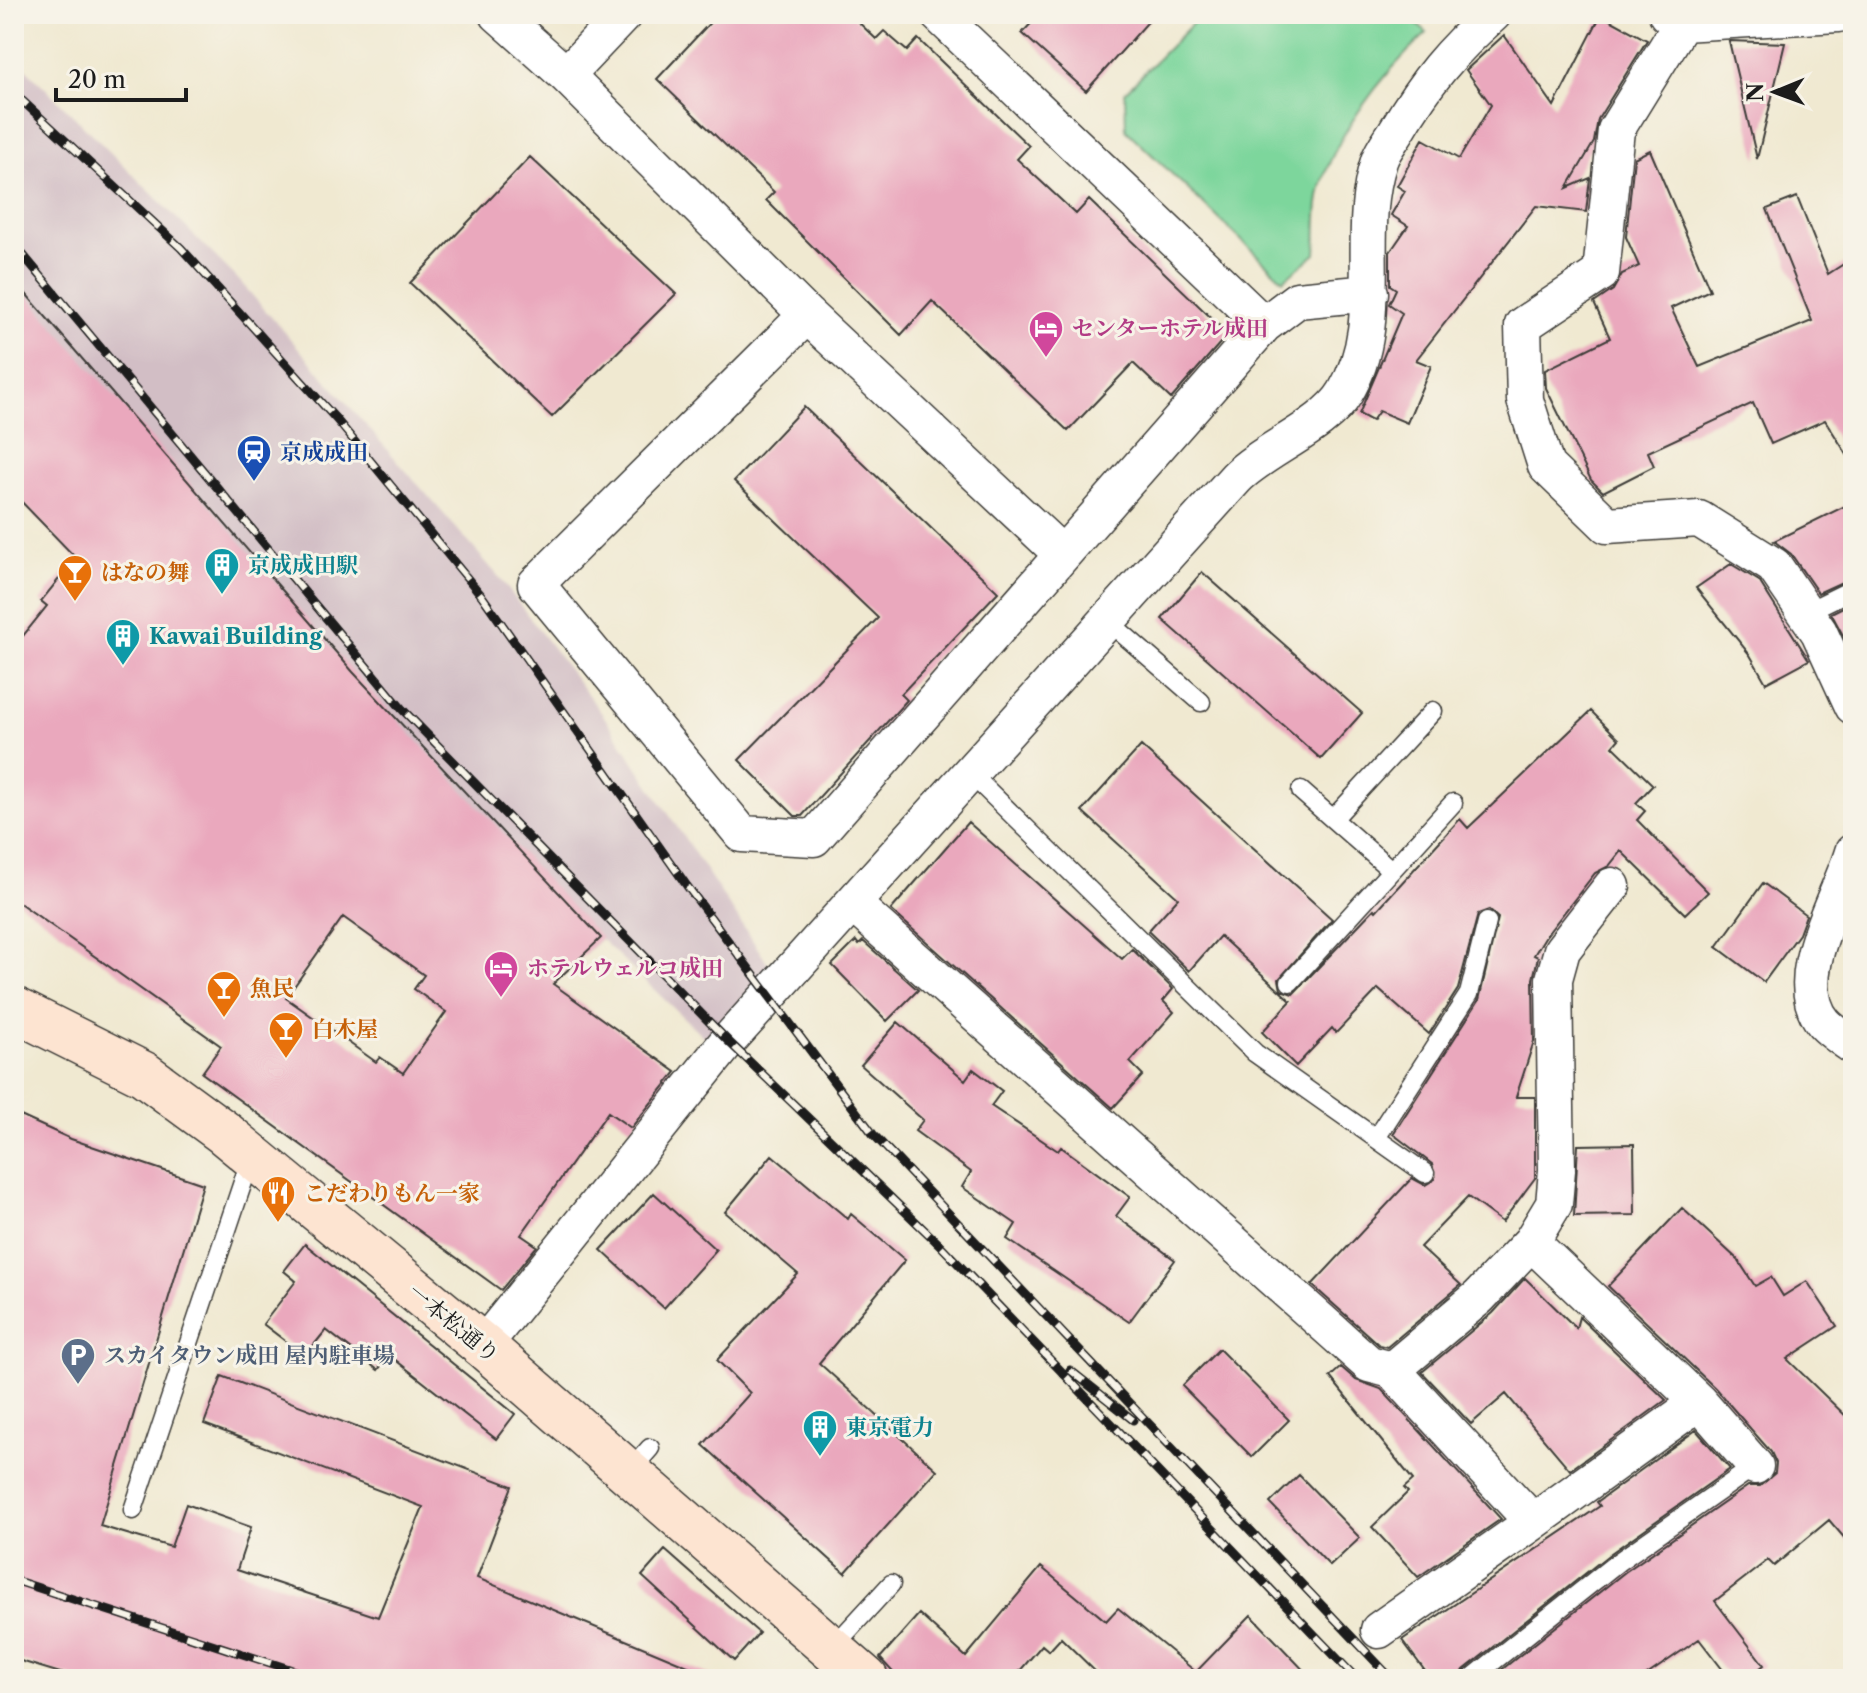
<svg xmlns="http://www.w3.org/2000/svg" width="1867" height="1693" font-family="'Libre Caslon Text','Noto Serif JP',serif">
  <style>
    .industrial { fill: #d2bec5 }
    .green { fill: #7dd69c; stroke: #4c795c; stroke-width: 2 }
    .building { fill: #eaa8bd; fill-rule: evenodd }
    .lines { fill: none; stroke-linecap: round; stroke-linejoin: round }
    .lane-casing { stroke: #3c3b37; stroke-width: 21 }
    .street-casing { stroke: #3c3b37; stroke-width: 39 }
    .secondary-casing { stroke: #3c3b37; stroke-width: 47 }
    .lane { stroke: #fff; stroke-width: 18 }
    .street { stroke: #fff; stroke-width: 36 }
    .secondary { stroke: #fde4d1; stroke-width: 44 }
    .rail-casing { stroke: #1c1c1c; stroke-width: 9 }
    .rail { stroke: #f7f3e8; stroke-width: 6; stroke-dasharray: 18; stroke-linecap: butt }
    .labels { text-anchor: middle; stroke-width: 6; stroke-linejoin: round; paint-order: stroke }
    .hotel-label { font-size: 22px; font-weight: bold; fill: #b23c85; stroke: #f7f3e8; text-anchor: start }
    .transit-label { font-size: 22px; font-weight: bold; fill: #164399; stroke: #f7f3e8; text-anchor: start }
    .culture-label { font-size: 22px; font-weight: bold; fill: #0d838f; stroke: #f7f3e8; text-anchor: start }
    .food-label { font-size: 22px; font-weight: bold; fill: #c56008; stroke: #f7f3e8; text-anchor: start }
    .street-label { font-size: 22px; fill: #1c1c1c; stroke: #f7f3e8 }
    .service-label { font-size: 22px; font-weight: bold; fill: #4e5e75; stroke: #f7f3e8; text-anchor: start }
  </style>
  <rect width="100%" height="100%" fill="#f7f3e8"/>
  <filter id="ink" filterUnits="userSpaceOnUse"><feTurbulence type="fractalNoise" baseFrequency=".0125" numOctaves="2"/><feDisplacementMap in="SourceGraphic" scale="16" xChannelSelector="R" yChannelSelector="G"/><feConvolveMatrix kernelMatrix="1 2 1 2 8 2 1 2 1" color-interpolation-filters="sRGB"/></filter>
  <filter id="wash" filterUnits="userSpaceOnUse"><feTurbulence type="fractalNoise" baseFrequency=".006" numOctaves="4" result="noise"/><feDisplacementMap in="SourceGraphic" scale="32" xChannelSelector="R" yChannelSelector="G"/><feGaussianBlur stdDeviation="1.8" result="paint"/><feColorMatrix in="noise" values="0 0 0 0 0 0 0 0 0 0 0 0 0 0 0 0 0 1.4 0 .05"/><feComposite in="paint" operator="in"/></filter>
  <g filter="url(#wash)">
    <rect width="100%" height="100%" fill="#f0e9d1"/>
    <path class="industrial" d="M14,57l223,221 262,299 104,138 171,258 -64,70 -109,-104 -16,15 -501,-417 -15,14 -55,-58z"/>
    <path class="green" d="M1202,14h203l22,19c-42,38 -103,113 -109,171 -2,17 -1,34 -2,50l-33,26 -157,-150 -1,-38z"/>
    <g id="blocks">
      <path class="building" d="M718,14h132l26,25 8,-8 23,20 11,-12 111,107 -12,13 59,55 13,-14 139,134 -57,65 -38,-36 -65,68 -136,-130 -31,34 -135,-135 8,-8 -117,-113z
        M1040,14h115l-69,77 -64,-58z
        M1601,15l46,25 -49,79 -4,23 -27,46 23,-10 -4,34 -50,-6 -120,154 15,6 -24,57 -28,-12 -7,10 -13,-7 43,-101 -13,-9 7,-15 -6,-4v-33l18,-26 -17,-11 14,-24 -8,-5 26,-47 36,20 32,-54 -25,-35 38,-35 50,71z
        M1729,41l56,2 -28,116z
        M1650,150l60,140 -39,18 28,59 113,-46 -45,-112 30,-12 31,77 25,-16v206l-28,-44 -54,24 -18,-41 -105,49 6,14 -51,26 -12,-12 -45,-92 -1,-18 65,-32 -16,-35 19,-13 9,-16 17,-8 -13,-29 8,-79z
        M530,157l146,137 -124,123 -142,-134z
        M14,280l339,392 248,266 -48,46 123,88 -45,56 -23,-16 -87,123 16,11 -36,44 -299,-217 19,-27 -207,-147v-252l33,-41 -6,-5 35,-43 -62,-64zM343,917l81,58 -10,14 32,23 -43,61 -23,-16 -4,5 -90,-64z
        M804,407l194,185 -97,102 6,6 -105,116h-7l-56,-56 139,-142 -144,-137z
        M1853,502v75l-35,16 -27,-39 -17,-13z
        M1731,564l28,17 50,79 -43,23 -16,-28 -54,-67z
        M1202,572l160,141 -41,46 -159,-140z
        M1853,602v33l-8,4 -14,-26z
        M1591,711l28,28 -6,7 40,39 -17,18 9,8 -8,9 71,72 -23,22 -64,-63 -12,15 -14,7 -50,64 -11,18 4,2 -5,22 1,62 -18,56h19v81l-33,44 -34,-25 -48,50 41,38 -74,62 -8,-2 -67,-60 100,-107 13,7 10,-6 -3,-15 -39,-30 86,-134 19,-82 -9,-8 -11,4 -20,75 -29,45 -51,-45 -42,44 -4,-5 -36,38 -34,-34 29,-31 -71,-65 -31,35 -41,-40 30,-33 -96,-87 59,-65 191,173 -53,60 2,11 12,4 81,-85 2,2 84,-92 8,9z
        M968,822l154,137 10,-10 41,40 -10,12 11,11 -44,50 13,13 -30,33 -222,-198z
        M1763,883l43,32 -7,19 -35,48 -47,-35z
        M856,941l3,4 4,-4 55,49 -31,31 -55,-56z
        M898,1022l67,58 8,-11 29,22 -11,15 67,45 3,-4 69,50 -14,19 59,44 -46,62 -122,-83 9,-15 -54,-37 9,-15 -56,-41 8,-11 -62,-55z
        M14,1113l57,26 132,45 -103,342 71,21 15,-43 65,23 -14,43 141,47 45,-110 -219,-83 18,-48 290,110 -35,92 242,101h-639l-66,-20z
        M1634,1144l1,71 -61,1 4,-71z
        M772,1155l76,64 3,-5 54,46 -86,103 118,107 -92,103 -142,-128 47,-52 -33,-33 81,-86 -73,-62z
        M654,1193l62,57 -52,58 -63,-58z
        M1682,1208l56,52 17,26 16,-9 12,19 24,-15 30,45 -50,33 66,64v125l-24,-28 -55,46 -6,-6 -53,41 49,64 -18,14h-16l-31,-40 -58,40h-151l135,-107 123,-86h12l15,-13 1,-10 -5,-11 -56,-64 -107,-102z
        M305,1244l210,170 -19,25 -107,-84 -11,15 -52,-40 -21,26 -42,-32 33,-43 -12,-10z
        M1525,1278l51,50 3,-11 87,83 -96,70 -64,-76 -35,30 -49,-52 71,-59z
        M1219,1349l70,71 -37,37 -70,-71z
        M1341,1367l15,13 25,9 120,130 -83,58 -46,-50 36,-35 -4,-4 9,-8 -83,-103z
        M1696,1430l34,39 -119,84 -147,117 -5,9h-28l-29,-39 198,-134 -3,-4z
        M1299,1475l61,63 -30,28 -60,-63z
        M665,1550l94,83 -25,28 -92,-85z
        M1041,1567l65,54 12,-13 78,64 55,-57 61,64h-209l-42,-41 -12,13 -7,-6 -29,34h-114l-19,-21 39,-44 47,43z"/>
    </g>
  </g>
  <g filter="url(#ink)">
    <use href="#blocks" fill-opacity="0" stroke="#3c3b37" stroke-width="2"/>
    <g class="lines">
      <g class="lane-casing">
        <path id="lane" d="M1806,612l47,-23
          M1108,621l93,81
          M971,774l284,279 170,120
          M1301,791l90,79
          M1333,819l100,-108
          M1290,982l163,-179
          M1376,1138l93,-144 18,-72
          M629,1472l21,-24
          M133,1510l118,-352
          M832,1648l59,-64
          M1471,1679l147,-117 137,-96"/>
      </g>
      <g class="street-casing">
        <path id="street" d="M498,14l68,61 241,240 255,239
          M1667,14l15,9 156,-9
          M1682,23l-66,107 -15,143 -78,52 2,75 21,66 61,59 92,-6 75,47 45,66 34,74
          M566,75l58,-61
          M807,315l-271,269 206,250 72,4 450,-513 -326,-311
          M1264,325l33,-25 73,-7
          M1853,852c-13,45 -66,128 -29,171 8,9 20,16 29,23
          M854,905l515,459 23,6 141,152 166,-120
          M1531,1242l168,160 56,64
          M483,1346l245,-305 508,-563c27,-28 90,-52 109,-85 43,-71 9,-157 34,-232 3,-10 12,-21 18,-31 29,-49 53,-78 96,-116
          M1392,1370l87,-73 52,-55 23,-38 3,-34 -3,-191 8,-29 50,-64
          M1379,1630l154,-108"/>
      </g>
      <g class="secondary-casing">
        <path id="secondary" d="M14,1009l130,65 79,58 260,214 383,333"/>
      </g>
      <use href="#lane" class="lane"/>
      <use href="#street" class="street"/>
      <use href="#secondary" class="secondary"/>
      <g class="rail-casing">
        <path id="rail" d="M14,93l167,155 155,171 146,177 205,290 186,248 519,545
          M14,244l388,465 326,332 213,205 416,433
          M1070,1370l63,50
          M14,1580l306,99"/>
      </g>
      <use href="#rail" class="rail"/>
    </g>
  </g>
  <defs>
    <g id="hotel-pin" transform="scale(1.8)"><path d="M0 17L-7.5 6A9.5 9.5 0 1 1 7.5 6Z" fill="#d1479c" stroke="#f7f3e8"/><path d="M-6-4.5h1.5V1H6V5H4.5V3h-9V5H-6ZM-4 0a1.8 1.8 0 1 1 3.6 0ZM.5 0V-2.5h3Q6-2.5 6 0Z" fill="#fff"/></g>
    <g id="station-pin" transform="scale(1.8)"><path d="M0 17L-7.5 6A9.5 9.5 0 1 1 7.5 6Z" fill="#1a4fb4" stroke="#f7f3e8"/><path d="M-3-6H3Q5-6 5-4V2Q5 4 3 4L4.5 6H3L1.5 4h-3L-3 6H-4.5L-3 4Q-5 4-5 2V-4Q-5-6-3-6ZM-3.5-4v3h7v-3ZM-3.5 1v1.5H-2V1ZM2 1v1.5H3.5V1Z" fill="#fff"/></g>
    <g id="building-pin" transform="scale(1.8)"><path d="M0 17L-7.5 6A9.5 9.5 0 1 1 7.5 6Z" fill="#0f9aa8" stroke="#f7f3e8"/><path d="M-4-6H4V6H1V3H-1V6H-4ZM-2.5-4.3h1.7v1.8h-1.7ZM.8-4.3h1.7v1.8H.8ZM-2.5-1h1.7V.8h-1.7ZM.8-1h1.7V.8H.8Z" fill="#fff"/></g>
    <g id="bar-pin" transform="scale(1.8)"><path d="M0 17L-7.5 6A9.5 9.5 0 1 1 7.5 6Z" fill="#e8710a" stroke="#f7f3e8"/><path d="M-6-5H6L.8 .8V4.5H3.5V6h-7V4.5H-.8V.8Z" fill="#fff"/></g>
    <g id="restaurant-pin" transform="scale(1.8)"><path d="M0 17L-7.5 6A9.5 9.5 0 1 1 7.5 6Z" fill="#e8710a" stroke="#f7f3e8"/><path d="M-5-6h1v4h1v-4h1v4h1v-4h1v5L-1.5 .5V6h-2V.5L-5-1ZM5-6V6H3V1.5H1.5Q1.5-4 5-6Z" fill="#fff"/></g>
    <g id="parking-pin" transform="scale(1.8)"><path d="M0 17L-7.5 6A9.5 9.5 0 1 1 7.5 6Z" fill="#5c6f8a" stroke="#f7f3e8"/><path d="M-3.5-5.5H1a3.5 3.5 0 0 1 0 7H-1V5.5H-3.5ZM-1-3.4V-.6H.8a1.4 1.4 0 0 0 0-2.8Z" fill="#fff"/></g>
  </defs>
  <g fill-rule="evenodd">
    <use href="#hotel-pin" x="1046" y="328"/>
    <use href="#station-pin" x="254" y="452"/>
    <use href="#building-pin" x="222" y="565"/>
    <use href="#bar-pin" x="75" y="572"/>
    <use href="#building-pin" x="123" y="636"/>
    <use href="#hotel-pin" x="501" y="968"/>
    <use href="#bar-pin" x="224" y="988"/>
    <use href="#bar-pin" x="286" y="1029"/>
    <use href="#restaurant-pin" x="278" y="1193"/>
    <use href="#parking-pin" x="78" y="1355"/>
    <use href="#building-pin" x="820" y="1427"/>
  </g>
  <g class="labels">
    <g class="hotel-label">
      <text x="1072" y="336">センターホテル成田</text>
      <text x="527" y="976">ホテルウェルコ成田</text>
    </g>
    <g class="transit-label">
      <text x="280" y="460">京成成田</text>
    </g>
    <g class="culture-label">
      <text x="248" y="573">京成成田駅</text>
      <text x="149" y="644">Kawai Building</text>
      <text x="846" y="1435">東京電力</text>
    </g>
    <g class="food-label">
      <text x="101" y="580">はなの舞</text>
      <text x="250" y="996">魚民</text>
      <text x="312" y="1037">白木屋</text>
      <text x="304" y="1201">こだわりもん一家</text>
    </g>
    <g class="street-label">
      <text transform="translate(454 1323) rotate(39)" y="8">一本松通り</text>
    </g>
    <g class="service-label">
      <text x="104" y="1363">スカイタウン成田 屋内駐車場</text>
    </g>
  </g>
  <rect width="1867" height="1693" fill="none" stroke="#f7f3e8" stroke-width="48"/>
  <g transform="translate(1775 92) rotate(269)" stroke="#f7f3e8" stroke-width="6" paint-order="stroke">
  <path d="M0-6L14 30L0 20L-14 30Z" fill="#1c1c1c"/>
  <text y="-12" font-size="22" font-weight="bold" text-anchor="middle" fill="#1c1c1c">N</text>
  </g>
  <path d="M56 88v12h130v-12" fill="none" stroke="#1c1c1c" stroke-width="4"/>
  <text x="68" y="88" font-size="24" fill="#1c1c1c" stroke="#f7f3e8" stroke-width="6" paint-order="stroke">20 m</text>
</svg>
